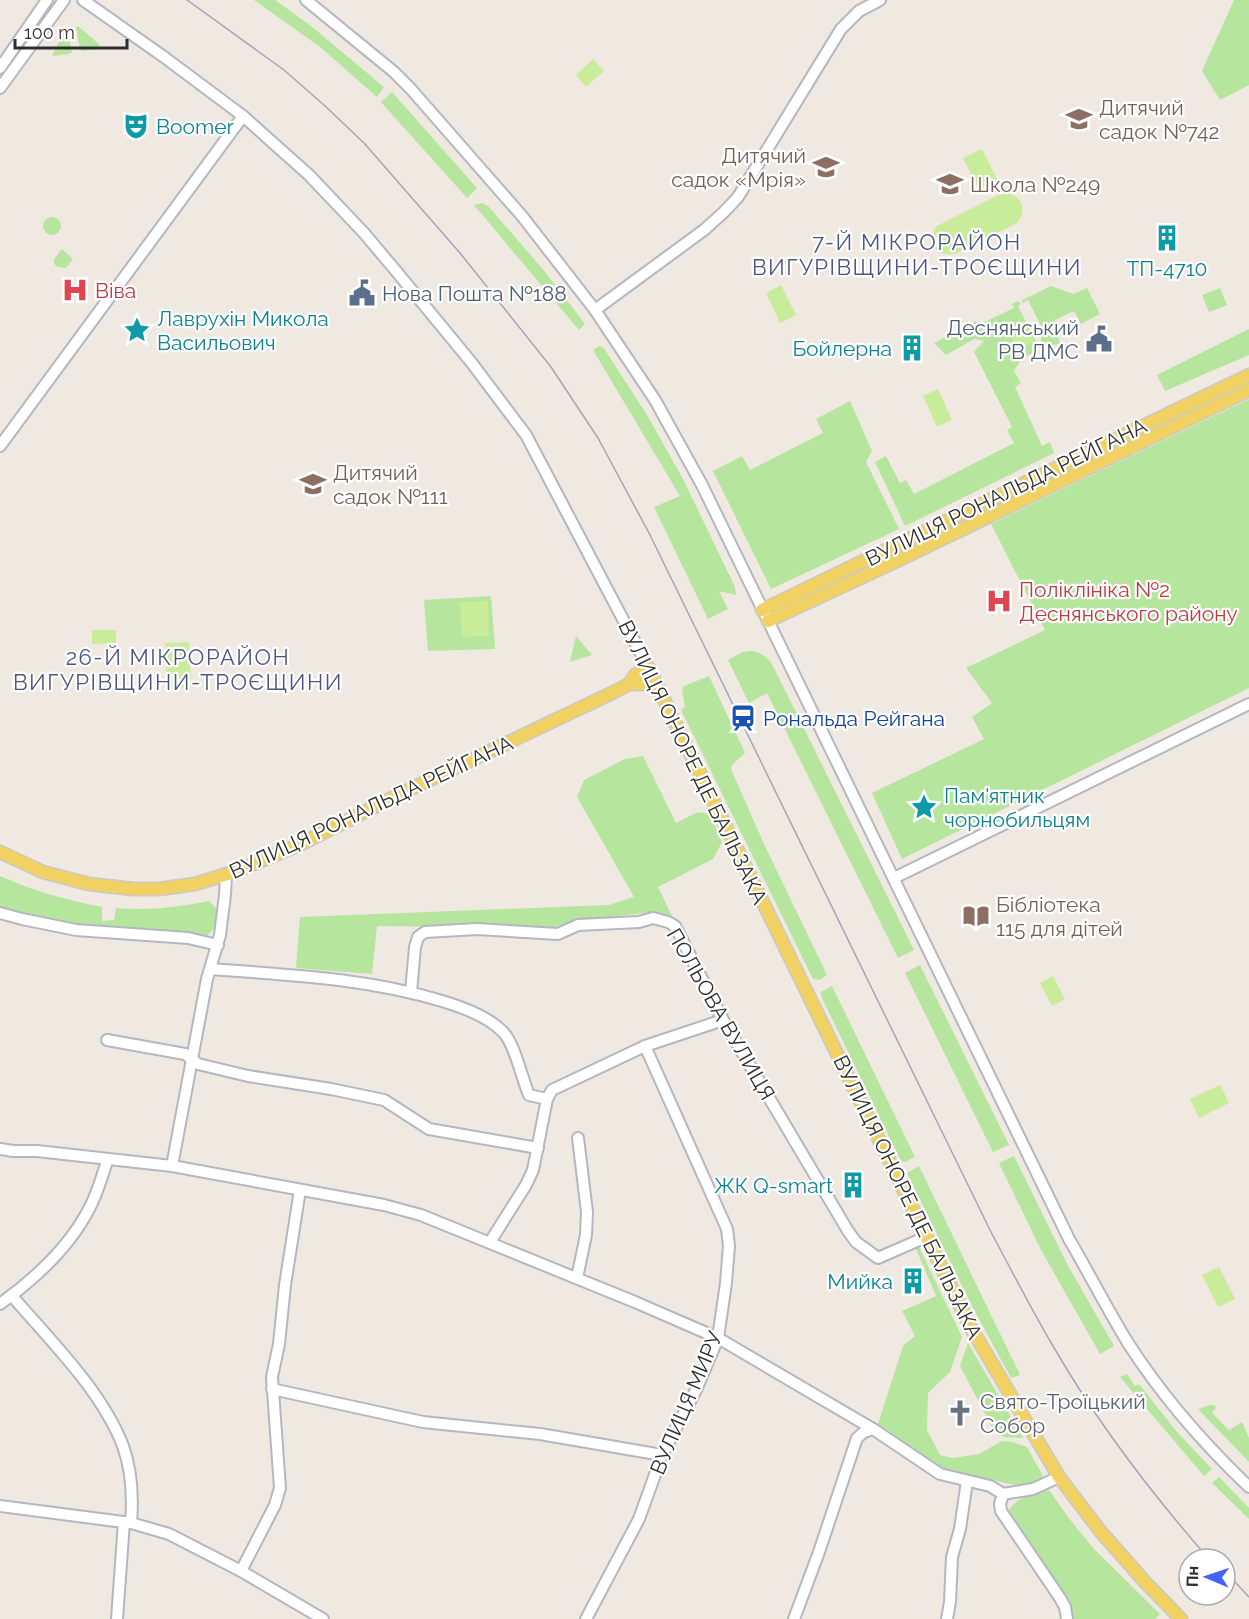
<svg xmlns="http://www.w3.org/2000/svg" width="1249" height="1619" font-family="Raleway,sans-serif">
	<rect width="100%" height="100%" fill="#efe9e1"/>
	<g fill="#b6e59e">
		<polygon points="254,0 275,0 311,26 384,87 377,97 320,47"/>
		<polygon points="1234,0 1249,0 1249,85 1220,100 1202,71"/>
		<polygon points="78,26 100,45 99,48 83,51 80,50 76,27"/>
		<polygon points="67,28 72,52 70,54 53,56 53,54 65,29"/>
		<polygon points="392,92 477,188 467,198 381,102"/>
		<polygon points="482,203 489,207 546,273 585,324 579,330 474,205"/>
		<circle cx="52" cy="226" r="9"/>
		<polygon points="62,249 73,259 66,268 58,267 54,264 54,259"/>
		<polygon points="1051,286 1073,294 1087,288 1100,314 1081,324 1074,311 1055,320 1059,330 1055,333 1061,343 1041,349 1041,337 1045,334 1028,300 1023,303 1022,300"/>
		<polygon points="1220,288 1227,305 1209,312 1202,295"/>
		<polygon points="1018,301 1021,304 1018,306 1036,342 1035,352 1022,358 1014,371 1021,383 1015,387 1042,446 1050,442 1054,453 905,526 875,462 886,456 900,483 906,480 914,494 1014,443 1007,430 1012,427 974,352 984,341 974,339 946,355 934,343 976,321 978,325 1014,308 1012,304"/>
		<polygon points="1249,329 1249,355 1165,391 1157,375"/>
		<polygon points="599,346 603,347 647,415 684,481 735,587 736,595 719,591 728,609 708,619 654,507 680,496 593,350"/>
		<polygon points="1249,399 1249,688 902,859 872,793 984,739 972,717 992,703 966,668 1045,630 991,524"/>
		<polygon points="850,401 872,451 866,462 899,529 771,589 713,471 742,456 750,470 823,433 816,419"/>
		<polygon points="491,596 495,649 428,651 424,600"/>
		<polygon points="576,636 592,655 570,662"/>
		<path d="M753,651C762,653 767,657 772,664L914,950L898,958L767,693L749,703L728,660L743,652Z"/>
		<polygon points="709,676 745,753 732,765 731,769 764,844 827,975 820,980 813,979 681,710 685,707 682,691 684,686"/>
		<polygon points="643,756 676,823 698,812 710,814 722,842 713,859 658,887 673,918 653,912 577,921 548,928 377,926 372,974 296,968 300,917 609,905 634,897 577,797 584,780 625,759"/>
		<path d="M0,876C33,891 66,900 102,907V921L114,920L116,908C148,911 178,907 209,901L219,912L218,924L206,937L76,929L0,911Z"/>
		<polygon points="920,965 1009,1145 993,1152 905,973"/>
		<polygon points="832,986 915,1157 905,1162 901,1161 821,996 821,992"/>
		<polygon points="1014,1156 1066,1262 1114,1346 1100,1354 1040,1248 999,1163"/>
		<polygon points="919,1166 1020,1375 1011,1378 973,1308 907,1173"/>
		<polygon points="919,1247 962,1337 950,1372 928,1393 927,1430 940,1455 953,1458 979,1454 1002,1441 1012,1442 1027,1447 1043,1476 1040,1480 1030,1484 1015,1485 942,1469 878,1424 903,1346 915,1336 902,1311 936,1296 916,1249"/>
		<polygon points="968,1343 1023,1438 1003,1437 992,1427 960,1366"/>
		<polygon points="1127,1374 1135,1386 1139,1384 1176,1431 1212,1469 1204,1476 1120,1377"/>
		<polygon points="1210,1405 1214,1405 1216,1408 1212,1413 1229,1430 1242,1422 1249,1438 1249,1462 1198,1409"/>
		<polygon points="1219,1477 1249,1508 1249,1519 1212,1483"/>
		<path d="M1049,1490L1068,1517L1094,1549L1160,1614L1155,1619H1073L1066,1595L1008,1513C1013,1497 1035,1494 1049,1490Z"/>
	</g>
	<g fill="#c9ec9a">
		<polygon points="593,59 604,71 586,87 576,75"/>
		<polygon points="982,149 998,181 979,190 963,158"/>
		<path d="M1002,193C1020,192 1029,209 1017,223L957,253C937,259 925,242 937,226Z"/>
		<polygon points="781,285 796,315 780,323 766,293"/>
		<polygon points="1024,321 1034,342 1018,349 1008,329"/>
		<polygon points="938,389 952,420 937,427 923,396"/>
		<polygon points="488,601 489,636 462,637 460,602"/>
		<polygon points="92,630 116,630 116,643 92,644"/>
		<polygon points="189,642 191,688 167,689 165,643"/>
		<polygon points="1053,976 1065,999 1052,1006 1040,983"/>
		<polygon points="1220,1085 1229,1103 1199,1118 1190,1099"/>
		<polygon points="1219,1267 1235,1299 1218,1307 1202,1275"/>
	</g>
	<g fill="none" stroke-linecap="round" stroke-linejoin="round">
		<g stroke="#b4b7c1" stroke-width="14">
			<g id="minor">
				<polyline points="83,0 164,57 243,116 309,175 364,233 396,271 471,362 526,435 648,667"/>
				<path d="M306,0L394,72L410,88L522,216L595,310L655,400L702,485L1069,1239C1089,1273 1107,1309 1128,1343C1162,1396 1203,1443 1249,1487"/>
				<polyline points="0,68 47,0"/>
				<polyline points="0,88 64,0"/>
				<polyline points="595,310 704,230 724,212 738,197 841,29 859,11 880,0"/>
				<polyline points="0,446 243,116"/>
				<polyline points="894,878 1249,704"/>
				<polyline points="0,913 22,919 76,930 188,938 218,945"/>
				<path d="M211,969C289,975 367,978 442,1001C462,1007 488,1016 503,1032C515,1044 522,1079 529,1095L547,1099"/>
				<polyline points="411,992 415,947 418,937 425,932 477,929 558,934 578,925 639,922 653,918 668,922 675,926 723,1020 848,1231 856,1242 878,1258 926,1237"/>
				<polyline points="107,1040 185,1054 198,1064 248,1076 331,1089 384,1100 429,1129 538,1148"/>
				<polyline points="0,1149 13,1151 37,1151 172,1166 384,1205 421,1215 635,1302 718,1338 873,1429 940,1474 990,1486 1003,1494 1033,1489 1059,1477"/>
				<polyline points="172,1166 207,979 220,935 225,895 226,875"/>
				<polyline points="490,1242 526,1185 533,1170 547,1099 552,1090 645,1046 723,1020"/>
				<polyline points="577,1278 586,1235 587,1212 578,1138"/>
				<path d="M12,1296C50,1340 102,1391 123,1446C132,1471 133,1498 131,1523"/>
				<path d="M0,1304C36,1278 70,1247 90,1207C98,1192 102,1175 108,1159"/>
				<polyline points="272,1389 423,1422 540,1434 662,1455"/>
				<polyline points="1003,1494 1000,1504 1001,1511 1060,1598 1065,1607 1067,1619"/>
				<polyline points="0,1506 131,1523 169,1534 241,1571 323,1619"/>
				<polyline points="241,1571 275,1505 280,1488 272,1377 279,1344 285,1285 300,1190"/>
				<polyline points="117,1619 124,1522"/>
				<polyline points="586,1619 639,1519 662,1455 696,1390 718,1338 726,1283 729,1246 727,1229 645,1046"/>
				<polyline points="794,1619 819,1552 857,1438 864,1432 873,1429"/>
				<polyline points="947,1619 950,1602 952,1557 960,1529 967,1481"/>
			</g>
		</g>
		<g stroke="#c9c9c9" stroke-width="15">
			<g id="major">
				<polyline points="762,610 1249,375"/>
				<polyline points="768,621 899,560 1249,390"/>
				<polyline points="629,684 642,684 654,679"/>
				<polyline points="0,852 43,872 89,884 133,889 159,889 195,884 237,871 303,843 398,795 614,692 629,684 635,675 648,667 971,1328 1059,1477 1101,1532 1145,1582 1181,1619"/>
			</g>
		</g>
		<use href="#minor" stroke="#fff" stroke-width="10"/>
		<use href="#major" stroke="#f2d163" stroke-width="12"/>
		<g stroke="#a3a6b8" stroke-width="1.5">
			<path d="M187,0L284,70L324,105L364,143L460,253L551,367L598,438L649,533L992,1234C1012,1271 1031,1309 1053,1346C1097,1422 1151,1493 1209,1559"/>
			<polyline points="1225,1571 1249,1597"/>
		</g>
	</g>
	<defs>
		<g id="school-bare" transform="scale(2.07)"><path d="M0-5L7-2L0 1L-7-2ZM-4 1L0 2.5L4 1V4Q0 6-4 4Z" fill="#8d6e63" stroke="#fff" stroke-width="2.5" paint-order="stroke"/></g>
		<g id="theatre-bare" transform="scale(2.07)"><path d="M-5-5.5Q0-4 5-5.5V0Q5 5 0 6Q-5 5-5 0ZM-3.3-2.5H-1v1.5H-3.3ZM1-2.5H3.3v1.5H1ZM-2.8 1Q0 5.5 2.8 1Z" fill="#0f9aa8" stroke="#fff" stroke-width="2.5" paint-order="stroke"/></g>
		<g id="building-bare" transform="scale(2.07)"><path d="M-4-6H4V6H1V3H-1V6H-4ZM-2.5-4.3h1.7v1.8h-1.7ZM.8-4.3h1.7v1.8H.8ZM-2.5-1h1.7V.8h-1.7ZM.8-1h1.7V.8H.8Z" fill="#0f9aa8" stroke="#fff" stroke-width="2.5" paint-order="stroke"/></g>
		<g id="hospital-bare" transform="scale(2.07)"><path d="M-5-5h3v3.5h4V-5h3V5h-3V1.5h-4V5h-3Z" fill="#e0444e" stroke="#fff" stroke-width="2.5" paint-order="stroke"/></g>
		<g id="civic-bare" transform="scale(2.07)"><path d="M-.6-6.5H3V-4.5H.6V-3L4-1V1h2V6H-6V1h2V-1L-.6-3ZM-1.2 2.5V6h2.4V2.5Z" fill="#5c6f8a" stroke="#fff" stroke-width="2.5" paint-order="stroke"/></g>
		<g id="sight-bare" transform="scale(2.07)"><path d="M0-6L1.8-2.2L6-1.7L2.9 1.2L3.7 5.4L0 3.3L-3.7 5.4L-2.9 1.2L-6-1.7L-1.8-2.2Z" fill="#0f9aa8" stroke="#fff" stroke-width="2.5" paint-order="stroke"/></g>
		<g id="station-bare" transform="scale(2.07)"><path d="M-3-6H3Q5-6 5-4V2Q5 4 3 4L4.5 6H3L1.5 4h-3L-3 6H-4.5L-3 4Q-5 4-5 2V-4Q-5-6-3-6ZM-3.5-4v3h7v-3ZM-3.5 1v1.5H-2V1ZM2 1v1.5H3.5V1Z" fill="#1a4fb4" stroke="#fff" stroke-width="2.5" paint-order="stroke"/></g>
		<g id="library-bare" transform="scale(2.07)"><path d="M-6-4Q-3-5.5-.7-3.5V5Q-3 3-6 4ZM6-4Q3-5.5 .7-3.5V5Q3 3 6 4Z" fill="#8d6e63" stroke="#fff" stroke-width="2.5" paint-order="stroke"/></g>
		<g id="church-bare" transform="scale(2.07)"><path d="M-1.2-6h2.4v3.5h3.3v2.4h-3.3V6h-2.4V-.1h-3.3v-2.4h3.3Z" fill="#6b7280" stroke="#fff" stroke-width="2.5" paint-order="stroke"/></g>
	</defs>
	<g fill-rule="evenodd">
		<use href="#school-bare" x="1079" y="119"/>
		<use href="#theatre-bare" x="136" y="126"/>
		<use href="#school-bare" x="826" y="167"/>
		<use href="#school-bare" x="950" y="184"/>
		<use href="#building-bare" x="1167" y="238"/>
		<use href="#hospital-bare" x="75" y="290"/>
		<use href="#civic-bare" x="362" y="293"/>
		<use href="#sight-bare" x="137" y="330"/>
		<use href="#civic-bare" x="1099" y="339"/>
		<use href="#building-bare" x="912" y="348"/>
		<use href="#school-bare" x="313" y="484"/>
		<use href="#hospital-bare" x="999" y="601"/>
		<use href="#station-bare" x="743" y="718"/>
		<use href="#sight-bare" x="924" y="807"/>
		<use href="#library-bare" x="976" y="916"/>
		<use href="#building-bare" x="853" y="1185"/>
		<use href="#building-bare" x="913" y="1281"/>
		<use href="#church-bare" x="960" y="1413"/>
	</g>
	<g text-anchor="middle" dominant-baseline="central" stroke-width="4.5" stroke-linejoin="round" paint-order="stroke">
		<g font-size="21" fill="#785e54" stroke="#fff" text-anchor="start">
			<text x="1099" y="107">Дитячий<tspan x="1099" dy="24">садок №742</tspan></text>
			<text x="806" y="155" text-anchor="end">Дитячий<tspan x="806" dy="24">садок «Мрія»</tspan></text>
			<text x="970" y="184">Школа №249</text>
			<text x="333" y="472">Дитячий<tspan x="333" dy="24">садок №111</tspan></text>
			<text x="996" y="904">Бібліотека<tspan x="996" dy="24">115 для дітей</tspan></text>
		</g>
		<g font-size="21" fill="#0d838f" stroke="#fff" text-anchor="start">
			<text x="156" y="126">Boomer</text>
			<text x="1167" y="268" text-anchor="middle">ТП-4710</text>
			<text x="157" y="318">Лаврухін Микола<tspan x="157" dy="24">Васильович</tspan></text>
			<text x="892" y="348" text-anchor="end">Бойлерна</text>
			<text x="944" y="795">Пам'ятник<tspan x="944" dy="24">чорнобильцям</tspan></text>
			<text x="833" y="1185" text-anchor="end">ЖК Q-smart</text>
			<text x="893" y="1281" text-anchor="end">Мийка</text>
		</g>
		<g font-size="21" fill="#be3a42" stroke="#fff" text-anchor="start">
			<text x="95" y="290">Віва</text>
			<text x="1019" y="589">Поліклініка №2<tspan x="1019" dy="24">Деснянського району</tspan></text>
		</g>
		<g font-size="21" fill="#4e5e75" stroke="#fff" text-anchor="start">
			<text x="382" y="293">Нова Пошта №188</text>
			<text x="1079" y="327" text-anchor="end">Деснянський<tspan x="1079" dy="24">РВ ДМС</tspan></text>
		</g>
		<g font-size="21" fill="#2e2e2e" stroke="#fff">
			<text transform="translate(1006 492) rotate(-26)">ВУЛИЦЯ РОНАЛЬДА РЕЙГАНА</text>
			<text transform="translate(693 762) rotate(64)">ВУЛИЦЯ ОНОРЕ ДЕ БАЛЬЗАКА</text>
			<text transform="translate(371 807) rotate(-25)">ВУЛИЦЯ РОНАЛЬДА РЕЙГАНА</text>
			<text transform="translate(721 1014) rotate(60)">ПОЛЬОВА ВУЛИЦЯ</text>
			<text transform="translate(908 1197) rotate(64)">ВУЛИЦЯ ОНОРЕ ДЕ БАЛЬЗАКА</text>
			<text transform="translate(686 1403) rotate(-67)">ВУЛИЦЯ МИРУ</text>
		</g>
		<g font-size="21" fill="#164399" stroke="#fff" text-anchor="start">
			<text x="763" y="718">Рональда Рейгана</text>
		</g>
		<g font-size="21" fill="#5b616d" stroke="#fff" text-anchor="start">
			<text x="980" y="1401">Свято-Троїцький<tspan x="980" dy="24">Собор</tspan></text>
		</g>
		<g font-size="22" letter-spacing="1.5" fill="#4d5680" stroke="#fff">
			<text x="917" y="242">7-Й МІКРОРАЙОН<tspan x="917" dy="25">ВИГУРІВЩИНИ-ТРОЄЩИНИ</tspan></text>
			<text x="178" y="657">26-Й МІКРОРАЙОН<tspan x="178" dy="25">ВИГУРІВЩИНИ-ТРОЄЩИНИ</tspan></text>
		</g>
	</g>
	<g transform="translate(1207 1577) rotate(272)"><circle r="28" fill="#ffffff" stroke="#ababab" stroke-width="1.5"/>
	<path d="M0-4.5L10 22L0 15L-10 22Z" fill="#4264fb"/>
	<text y="-9" font-size="16" font-weight="bold" text-anchor="middle" fill="#2e2e2e">Пн</text>
	</g>
	<path d="M15 39v9h112v-9" fill="none" stroke="#2e2e2e" stroke-width="3"/>
	<text x="24" y="39" font-size="18" fill="#2e2e2e" stroke="#ffffff" stroke-width="4.5" paint-order="stroke">100 m</text>
</svg>
